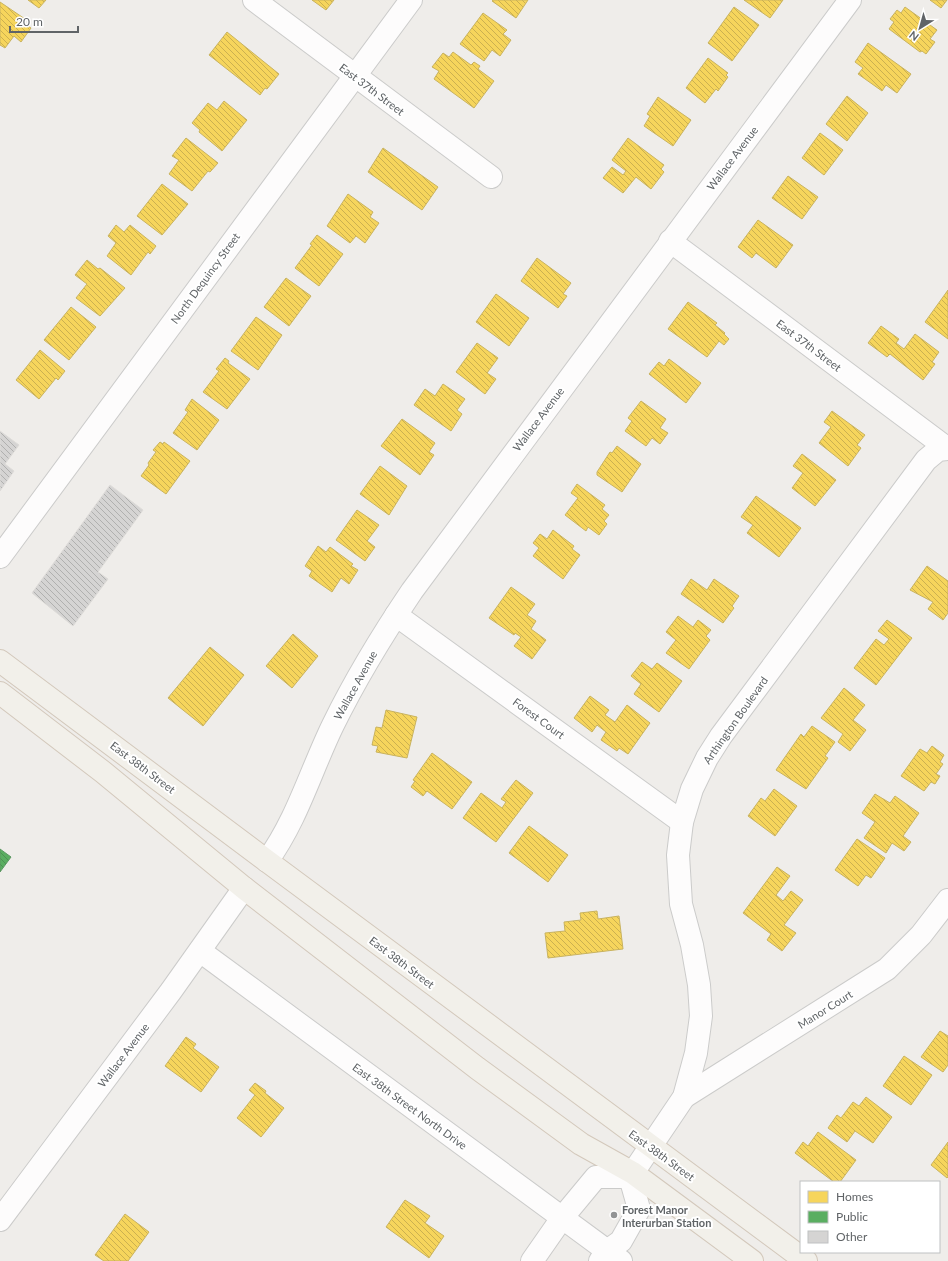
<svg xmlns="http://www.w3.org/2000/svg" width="948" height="1261" font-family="Lato,sans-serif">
	<defs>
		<pattern id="homes-back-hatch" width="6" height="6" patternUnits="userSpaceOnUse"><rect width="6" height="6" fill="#f6d55c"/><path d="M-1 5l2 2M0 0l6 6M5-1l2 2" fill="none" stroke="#cbb050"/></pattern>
		<pattern id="public-back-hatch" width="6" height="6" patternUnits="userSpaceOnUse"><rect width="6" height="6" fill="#5aae61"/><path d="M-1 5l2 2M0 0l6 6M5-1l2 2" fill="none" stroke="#4e9154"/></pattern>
		<pattern id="building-back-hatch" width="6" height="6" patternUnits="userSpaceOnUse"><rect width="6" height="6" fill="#d5d4d3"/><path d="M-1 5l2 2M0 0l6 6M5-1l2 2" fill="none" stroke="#b0b0af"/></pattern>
	</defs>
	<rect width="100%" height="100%" fill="#efedea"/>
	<g fill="url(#homes-back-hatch)" stroke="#c9b35f">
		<polygon points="28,0 46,0 39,8"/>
		<polygon points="312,0 334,0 326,10"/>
		<polygon points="493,0 528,0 516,18 492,1"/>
		<polygon points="744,0 783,0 770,18"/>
		<polygon points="930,0 947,0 941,8"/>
		<polygon points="0,2 25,19 23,22 31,28 21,42 14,36 5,48 0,45"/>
		<polygon points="734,7 759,25 732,61 708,43"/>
		<polygon points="905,7 937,30 930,39 935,42 926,54 922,51 920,52 889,29 894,22 890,19 897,10 901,13"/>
		<polygon points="483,13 507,30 503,34 511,40 500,56 492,50 484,61 460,44"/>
		<polygon points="227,32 279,74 267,89 265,88 260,95 209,55"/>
		<polygon points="868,43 911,74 897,93 886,85 882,91 858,74 863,68 855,62"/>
		<polygon points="453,52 471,65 474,62 480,66 478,69 494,81 474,108 434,79 439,71 432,67 443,53 449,57"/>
		<polygon points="708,58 728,73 726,75 728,77 718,91 716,89 705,103 686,88"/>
		<polygon points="847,96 868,113 847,141 826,124"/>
		<polygon points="658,97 691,120 673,146 644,126 650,116 647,114"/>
		<polygon points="224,101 247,120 222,151 199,132 200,130 192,123 208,103 217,110"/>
		<polygon points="820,133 843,150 824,175 802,158"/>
		<polygon points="186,138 218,163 210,172 208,171 192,191 169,174 179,160 172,156"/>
		<polygon points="628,138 664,165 661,169 664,172 651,189 636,177 623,193 603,178 612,167 623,175 626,171 612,160"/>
		<polygon points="383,148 438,187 422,210 368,172"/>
		<polygon points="788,176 818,197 802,219 772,198"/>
		<polygon points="162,184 188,204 162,235 137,216"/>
		<polygon points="348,194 373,212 370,217 379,223 365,243 356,236 350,243 327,226"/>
		<polygon points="758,220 793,245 776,268 756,253 752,258 738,247"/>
		<polygon points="116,225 124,232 130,225 156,246 150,254 148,252 131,275 107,256 116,243 108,236"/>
		<polygon points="317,235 343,254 319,286 295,268 312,245 310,244"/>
		<polygon points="537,258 571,283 563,294 567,296 558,308 521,281"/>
		<polygon points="87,260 98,269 100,268 125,288 100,316 76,298 87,284 75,275"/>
		<polygon points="286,278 311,296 289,326 264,307"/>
		<polygon points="948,290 948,339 925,322"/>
		<polygon points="496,294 529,318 509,346 476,322"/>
		<polygon points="688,302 717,323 715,325 725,333 724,334 729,339 724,345 719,341 707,357 668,329"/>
		<polygon points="71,307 96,327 69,360 44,340"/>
		<polygon points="256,317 282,335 258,370 231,351"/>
		<polygon points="881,326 899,339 896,343 904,349 915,334 939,352 932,362 935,364 923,380 890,354 887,357 868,343"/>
		<polygon points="477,343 498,358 487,373 496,379 485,394 456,372"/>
		<polygon points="40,350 65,371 58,380 56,378 39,399 16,380"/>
		<polygon points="225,358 229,361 228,363 250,379 227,409 203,392 219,371 216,369"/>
		<polygon points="669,359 701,383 686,403 649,374 659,362 664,366"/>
		<polygon points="443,384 465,399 457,410 462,414 451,431 414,405 425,389 435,396"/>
		<polygon points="192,399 219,420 197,450 173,433 188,412 185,410"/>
		<polygon points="641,401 666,419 660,428 668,433 660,444 652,438 646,446 625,431 632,421 628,418"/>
		<polygon points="832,411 865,435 857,445 861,448 848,466 819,443 831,427 824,422"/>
		<polygon points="402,419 435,443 429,452 434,455 420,475 381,446"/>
		<polygon points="160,442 163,444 164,442 190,461 166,494 141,476 149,465 148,463 156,452 153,450"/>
		<polygon points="617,446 641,464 622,492 597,475 597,472 610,452 612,453"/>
		<polygon points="802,454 836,480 815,506 792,488 803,473 793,466"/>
		<polygon points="380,466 407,486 389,515 360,494"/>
		<polygon points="577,484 605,505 602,509 609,515 604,521 607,524 599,535 588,527 586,531 565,515 578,498 571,493"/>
		<polygon points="756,496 801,528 779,557 747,533 753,525 741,517"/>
		<polygon points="357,510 379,525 367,541 375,547 365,561 336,540"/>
		<polygon points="553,530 574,546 572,549 580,555 563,579 533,556 539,548 533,543 540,534 547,539"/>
		<polygon points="318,546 326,552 330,547 353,564 351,566 358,570 349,584 341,578 332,592 309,576 312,571 305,566"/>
		<polygon points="927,566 948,581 948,613 943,620 928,609 933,602 910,590"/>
		<polygon points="691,579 707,590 714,579 739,596 732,606 734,608 723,623 681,594"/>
		<polygon points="511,587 535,604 527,615 536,621 531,629 546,640 532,659 514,646 521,637 515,633 514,635 489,618"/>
		<polygon points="678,616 693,627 698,620 711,630 706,636 710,640 689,669 666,653 676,640 666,632"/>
		<polygon points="887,620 912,638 876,685 854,668 876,639 884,645 889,639 878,631"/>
		<polygon points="293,634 318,656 292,688 266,666"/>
		<polygon points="210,647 244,675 203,726 168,698"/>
		<polygon points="642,662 652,669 657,663 682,681 659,712 634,694 641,684 631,676"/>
		<polygon points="844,688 865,705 853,720 866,730 850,751 838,742 843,734 821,718"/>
		<polygon points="590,696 609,710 605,715 615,722 627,705 650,723 628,754 619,748 617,751 601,740 606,732 597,725 592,732 574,718"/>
		<polygon points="386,710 417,717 407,758 376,752 378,746 372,745 376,727 382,728"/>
		<polygon points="812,726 835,742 825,756 828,758 806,789 776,770 801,734 804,737"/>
		<polygon points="932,746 944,755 940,762 943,764 936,774 940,776 935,784 931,782 924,791 901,776 920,749 927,753"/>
		<polygon points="432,753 472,782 452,809 427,791 423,796 411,787 415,781 413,780"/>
		<polygon points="516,780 533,793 496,842 463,818 481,793 502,808 506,802 501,799"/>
		<polygon points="774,789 797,806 775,836 748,816 761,798 765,801"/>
		<polygon points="875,794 890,803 895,796 919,813 903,836 911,842 904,851 892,843 886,853 864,838 875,822 862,813"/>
		<polygon points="529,826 568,855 548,882 509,853"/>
		<polygon points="857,839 885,858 871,878 866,875 858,886 835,870"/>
		<polygon points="777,867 790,876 776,895 783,901 791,891 803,900 784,925 796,933 782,951 767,940 771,934 743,913"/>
		<polygon points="597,911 598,919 619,916 623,949 548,958 545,933 565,931 564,922 581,920 580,913"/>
		<polygon points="940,1031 948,1036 948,1065 943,1072 921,1057"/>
		<polygon points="186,1037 196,1044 193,1048 219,1067 201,1092 165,1066"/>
		<polygon points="904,1056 932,1075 911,1105 883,1086"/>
		<polygon points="255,1083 266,1091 265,1093 284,1108 261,1137 237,1118 255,1095 249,1090"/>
		<polygon points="866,1097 892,1117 873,1143 855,1131 847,1142 828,1128 837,1115 841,1118 853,1102 859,1106"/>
		<polygon points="818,1132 856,1160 840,1182 834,1182 795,1153 803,1142 808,1146"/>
		<polygon points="948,1142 948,1177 947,1178 931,1165"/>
		<polygon points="405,1200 430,1216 425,1223 444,1236 429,1258 386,1227"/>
		<polygon points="125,1214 149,1232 128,1261 104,1261 95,1255"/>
	</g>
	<polygon fill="url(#public-back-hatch)" stroke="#5c9863" points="0,849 11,857 0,872"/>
	<g fill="url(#building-back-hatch)" stroke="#dedcd9">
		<polygon points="0,431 19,445 5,464 14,471 0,491"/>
		<polygon points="110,485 143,510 98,572 108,579 73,626 32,593"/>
	</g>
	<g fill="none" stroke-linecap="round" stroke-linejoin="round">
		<g stroke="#cbcbca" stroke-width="24">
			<g id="minor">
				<polyline points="254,0 491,177"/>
				<polyline points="670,241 948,449"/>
				<polyline points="0,557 411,0"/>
				<polyline points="396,615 682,822"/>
				<path d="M267,861C297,820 311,770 333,725C356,678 383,634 412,591L850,0"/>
				<polyline points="200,951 621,1261"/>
				<polyline points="684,1097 887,969 921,935 948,900"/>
				<polyline points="0,1220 171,991 244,888"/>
				<polyline points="532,1261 562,1218 596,1177 630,1177"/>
				<polyline points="600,1261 607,1251 621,1241 639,1209 630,1177 684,1097 696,1053 701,1016 699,985 692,945 681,904 678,855 682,822 692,789 707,758 721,736 926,460 938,450 948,449"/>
			</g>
		</g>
		<g stroke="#d3c8bb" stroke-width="24">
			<g id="primary">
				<polyline points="0,661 267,861 806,1261"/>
				<polyline points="0,693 103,772 244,888 477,1068 581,1144 633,1173 752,1261"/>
			</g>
		</g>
		<use href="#minor" stroke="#fdfcfc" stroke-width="22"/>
		<use href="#primary" stroke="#f2f0ea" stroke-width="22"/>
	</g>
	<circle fill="#929495" stroke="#fff" stroke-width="1.5" cx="614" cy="1215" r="4"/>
	<g text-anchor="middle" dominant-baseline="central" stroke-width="4" stroke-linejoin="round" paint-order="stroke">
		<g font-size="11" fill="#606467" stroke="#fff">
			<text transform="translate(372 89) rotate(37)">East 37th Street</text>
			<text transform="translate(732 158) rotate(-53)">Wallace Avenue</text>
			<text transform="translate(205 278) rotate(-54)">North Dequincy Street</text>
			<text transform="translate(809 345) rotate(37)">East 37th Street</text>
			<text transform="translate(538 419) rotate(-53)">Wallace Avenue</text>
			<text transform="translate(355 685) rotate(-61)">Wallace Avenue</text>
			<text transform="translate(539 718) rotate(36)">Forest Court</text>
			<text transform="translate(735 720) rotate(-55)">Arthington Boulevard</text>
			<text transform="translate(143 767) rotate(37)">East 38th Street</text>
			<text transform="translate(402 962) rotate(37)">East 38th Street</text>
			<text transform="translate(825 1009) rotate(-32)">Manor Court</text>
			<text transform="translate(123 1055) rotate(-53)">Wallace Avenue</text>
			<text transform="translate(410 1106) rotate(36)">East 38th Street North Drive</text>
			<text transform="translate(662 1155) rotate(36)">East 38th Street</text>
		</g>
		<g font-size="11" font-weight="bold" fill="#606467" stroke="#fff" text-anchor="start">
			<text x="622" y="1209">Forest Manor<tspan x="622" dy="13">Interurban Station</tspan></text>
		</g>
	</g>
	<rect x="800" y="1181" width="140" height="72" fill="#ffffff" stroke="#bfc1c2"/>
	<rect x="808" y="1191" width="20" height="12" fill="#f6d55c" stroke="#bfc1c2"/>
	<text x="836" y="1201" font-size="12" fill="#606467">Homes</text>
	<rect x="808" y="1211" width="20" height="12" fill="#5aae61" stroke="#bfc1c2"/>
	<text x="836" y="1221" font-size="12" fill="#606467">Public</text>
	<rect x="808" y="1231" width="20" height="12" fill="#d5d4d3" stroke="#bfc1c2"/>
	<text x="836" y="1241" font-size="12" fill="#606467">Other</text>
	<g transform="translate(920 28) rotate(217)" stroke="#ffffff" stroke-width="3" paint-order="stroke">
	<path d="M0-3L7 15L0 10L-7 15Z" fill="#606467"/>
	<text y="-6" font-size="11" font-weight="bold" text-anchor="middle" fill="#606467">N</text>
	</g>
	<path d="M10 26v6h68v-6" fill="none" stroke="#606467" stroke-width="2"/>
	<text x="16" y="26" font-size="12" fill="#606467" stroke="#ffffff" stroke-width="3" paint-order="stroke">20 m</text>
</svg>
